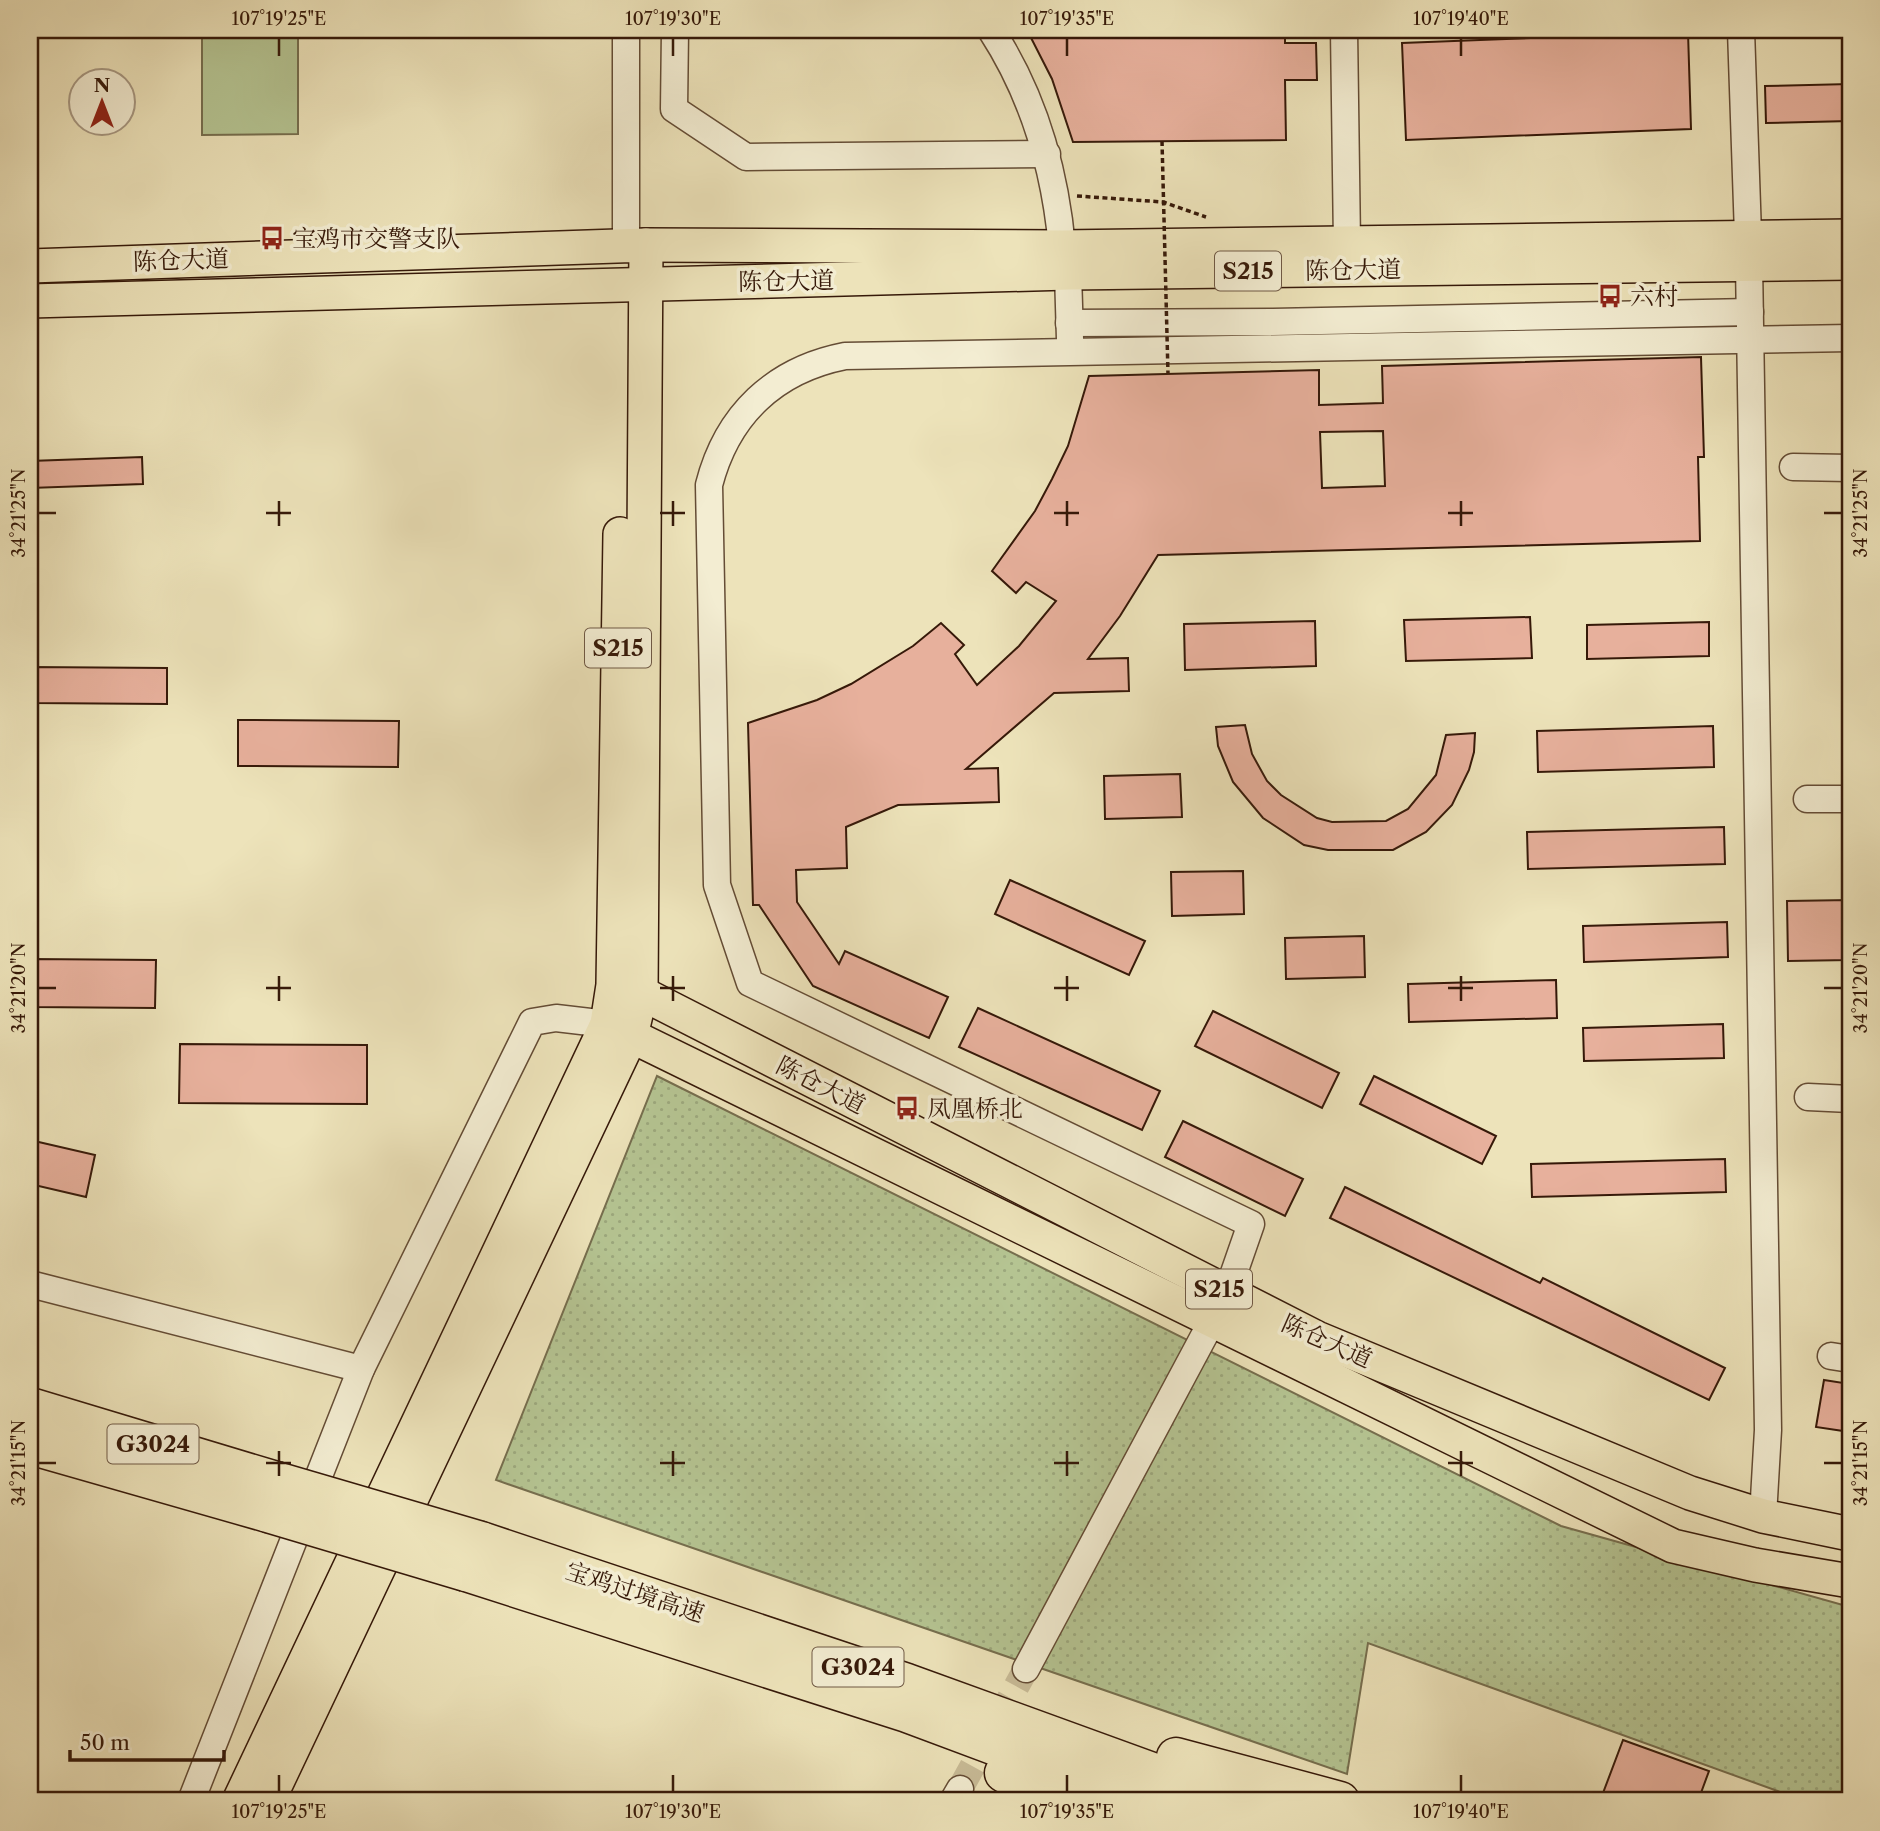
<svg xmlns="http://www.w3.org/2000/svg" width="1880" height="1831" font-family="'Libre Caslon Text','Noto Serif SC',serif">
	<defs>
		<pattern id="park-dots" width="8" height="8" patternUnits="userSpaceOnUse" patternTransform="scale(1.75)"><rect width="8" height="8" fill="#b5c492"/><path d="M2 2h.1M6 6h.1" fill="none" stroke="#9ca87d" stroke-width="1.8" stroke-linecap="round"/></pattern>
	</defs>
	<rect width="100%" height="100%" fill="#ede3ba"/>
	<filter id="stains"><feTurbulence type="fractalNoise" baseFrequency=".00286" numOctaves="4"/><feColorMatrix values="0 0 0 0 .2 0 0 0 0 .09 0 0 0 0 .02 0 0 0 .5 -.17"/></filter>
	<radialGradient id="worn" r=".72"><stop offset=".6" stop-color="#630" stop-opacity="0"/><stop offset="1" stop-color="#630" stop-opacity=".3"/></radialGradient>
	<polygon fill="url(#park-dots)" stroke="#766e4e" stroke-width="2" points="657,1076 1561,1526 1850,1607 1850,1801 1781,1801 1783,1793 1368,1643 1347,1774 496,1480"/>
	<polygon fill="#b5c492" stroke="#766e4e" stroke-width="2" points="202,30 298,30 298,134 202,135"/>
	<g fill="#e7b09c" stroke="#361909" stroke-width="2" fill-rule="evenodd">
		<polygon points="1027,30 1285,30 1285,43 1316,43 1317,80 1285,80 1286,140 1073,142 1052,79"/>
		<polygon points="1688,32 1691,129 1406,140 1402,43"/>
		<polygon points="1850,84 1850,121 1766,123 1765,86"/>
		<path d="M1701,357L1704,457H1698L1700,541L1158,555L1120,616L1088,659L1128,658L1129,691L1054,693L966,769L998,768L999,802L898,805L846,827L847,868L796,870L797,902L839,964L845,951L948,997L929,1038L813,986L759,905H753L748,723L817,700L851,684L913,646L941,623L964,645L955,654L977,685L1019,646L1056,601L1026,582L1016,593L992,571L1035,511L1052,479L1068,446L1089,376L1319,370V405L1383,403L1382,366ZM1383,431L1385,486L1322,488L1320,432Z"/>
		<polygon points="142,457 143,484 30,488 30,461"/>
		<polygon points="1530,617 1532,658 1406,661 1404,620"/>
		<polygon points="1315,621 1316,666 1185,670 1184,624"/>
		<polygon points="1709,622 1709,656 1587,659 1587,625"/>
		<polygon points="30,667 167,668 167,704 30,703"/>
		<polygon points="238,720 399,721 398,767 238,766"/>
		<polygon points="1245,725 1252,754 1267,781 1281,795 1317,818 1332,822 1386,821 1408,809 1436,775 1446,735 1475,733 1474,752 1469,770 1452,805 1426,832 1393,850 1328,850 1304,845 1263,818 1233,782 1218,746 1216,727"/>
		<polygon points="1713,726 1714,767 1538,772 1537,731"/>
		<polygon points="1180,774 1182,817 1105,819 1104,776"/>
		<polygon points="1724,827 1725,864 1528,869 1527,832"/>
		<polygon points="1243,871 1244,914 1172,916 1171,872"/>
		<polygon points="1010,880 1145,941 1129,975 995,914"/>
		<polygon points="1850,900 1850,960 1788,961 1787,901"/>
		<polygon points="1727,922 1728,957 1584,962 1583,926"/>
		<polygon points="1364,936 1365,977 1286,979 1285,938"/>
		<polygon points="30,959 156,960 155,1008 30,1007"/>
		<polygon points="1556,980 1557,1018 1409,1022 1408,984"/>
		<polygon points="978,1008 1160,1091 1142,1130 959,1047"/>
		<polygon points="1213,1011 1339,1073 1322,1108 1195,1046"/>
		<polygon points="1723,1024 1724,1058 1584,1061 1583,1028"/>
		<polygon points="180,1044 367,1045 367,1104 179,1103"/>
		<polygon points="1374,1076 1496,1136 1482,1164 1360,1104"/>
		<polygon points="1183,1121 1303,1179 1285,1216 1165,1157"/>
		<polygon points="30,1140 95,1155 86,1197 30,1184"/>
		<polygon points="1725,1159 1726,1192 1532,1197 1531,1164"/>
		<polygon points="1345,1187 1540,1283 1543,1278 1725,1368 1709,1400 1330,1218"/>
		<polygon points="1824,1380 1850,1384 1850,1432 1816,1427"/>
		<polygon points="1623,1740 1709,1771 1698,1801 1600,1801"/>
	</g>
	<g fill="none" stroke-linecap="round" stroke-linejoin="round">
		<polyline stroke="#c8bb97" stroke-width="26" stroke-dasharray="26 13" stroke-linecap="butt" points="960,1789 1026,1669"/>
		<g stroke="#644c35" stroke-width="29">
			<g id="minor">
				<polyline points="675,30 674,109 746,157 1047,154"/>
				<path d="M991,30C1034,96 1055,169 1062,247"/>
				<polyline points="1344,30 1347,244"/>
				<polyline points="1741,30 1749,264 1768,1430 1763,1516"/>
				<polyline points="626,244 626,30"/>
				<polyline points="1068,273 1070,339"/>
				<polyline points="1069,323 1273,322 1750,312"/>
				<polyline points="1793,467 1850,468"/>
				<polyline points="1807,799 1850,799"/>
				<polyline points="1808,1097 1850,1099"/>
				<polyline points="30,1284 361,1369"/>
				<polyline points="1831,1356 1850,1359"/>
				<path d="M1026,1669L1227,1293L1251,1224L750,983L717,885L709,485C727,415 774,370 845,356L1850,338"/>
				<polyline points="191,1801 361,1369 532,1022 556,1018 607,1024"/>
				<polyline points="953,1801 960,1789"/>
			</g>
		</g>
		<g stroke="#361909" stroke-width="36">
			<g id="major">
				<polyline points="646,245 1062,247 1850,236"/>
				<polyline points="30,266 646,245 641,993 631,1036 268,1801"/>
				<polyline points="30,301 1068,273 1850,263"/>
				<polyline points="620,534 613,985 607,1024 1673,1546 1755,1565 1850,1581"/>
				<polyline points="622,987 641,993 1317,1338 1690,1493 1763,1516 1850,1534"/>
				<polyline points="239,1801 607,1024"/>
			</g>
		</g>
		<g stroke="#361909" stroke-width="41">
			<g id="highway">
				<polyline points="30,1407 276,1481"/>
				<polyline points="30,1445 268,1513"/>
				<polyline points="481,1541 907,1683 1232,1801"/>
				<polyline points="466,1572 907,1713 1143,1801"/>
				<polyline points="1176,1757 1340,1801"/>
				<polyline points="1004,1773 1064,1801"/>
			</g>
		</g>
		<polyline stroke="#361909" stroke-width="3.5" stroke-dasharray="5 3.5" stroke-linecap="butt" points="1077,196 1163,202 1206,217"/>
		<use href="#minor" stroke="#f3edd2" stroke-width="26"/>
		<use href="#major" stroke="#ede3ba" stroke-width="33"/>
		<use href="#highway" stroke="#ede3ba" stroke-width="38"/>
		<g stroke="#361909" stroke-width="41" stroke-linecap="butt">
			<g id="highway-bridge">
				<polyline points="276,1481 481,1541"/>
				<polyline points="268,1513 466,1572"/>
			</g>
		</g>
		<polyline stroke="#361909" stroke-width="3.5" stroke-dasharray="5 3.5" stroke-linecap="butt" points="1162,141 1168,374"/>
		<use href="#highway-bridge" stroke="#ede3ba" stroke-width="38"/>
	</g>
	<path fill="none" stroke="#361909" stroke-width="2.5" d="M279,38V56M673,38V56M1067,38V56M1461,38V56M279,501V526M673,501V526M1067,501V526M1461,501V526M38,513H56M266,513H291M660,513H685M1054,513H1079M1448,513H1473M1824,513H1842M279,976V1001M673,976V1001M1067,976V1001M1461,976V1001M38,988H56M266,988H291M660,988H685M1054,988H1079M1448,988H1473M1824,988H1842M279,1451V1476M673,1451V1476M1067,1451V1476M1461,1451V1476M38,1463H56M266,1463H291M660,1463H685M1054,1463H1079M1448,1463H1473M1824,1463H1842M279,1775V1792M673,1775V1792M1067,1775V1792M1461,1775V1792"/>
	<defs>
		<g id="bus-bare" transform="scale(1.89)"><path d="M-5-6H5V4H4V6H2V4H-2V6H-4V4H-5ZM-3.5-4V0h7V-4ZM-3.5 1.2v1.5H-2V1.2ZM2 1.2v1.5H3.5V1.2Z" fill="#8f2418" stroke="#f3edd2" stroke-width="2.5" paint-order="stroke"/></g>
	</defs>
	<g fill-rule="evenodd">
		<use href="#bus-bare" x="272" y="238"/>
		<use href="#bus-bare" x="1610" y="296"/>
		<use href="#bus-bare" x="907" y="1108"/>
	</g>
	<g text-anchor="middle" dominant-baseline="central" stroke-width="7" stroke-linejoin="round" paint-order="stroke">
		<g fill="#f3edd2" stroke="#6f5945" stroke-width="2">
			<rect x="1215" y="251.5" width="66" height="39" rx="5"/>
			<rect x="585" y="628.5" width="66" height="39" rx="5"/>
			<rect x="1186" y="1269.5" width="66" height="39" rx="5"/>
			<rect x="107.5" y="1424.5" width="91" height="39" rx="5"/>
			<rect x="812.5" y="1647.5" width="91" height="39" rx="5"/>
		</g>
		<g font-size="23" font-weight="bold" fill="#361909">
			<text x="1248" y="271">S215</text>
			<text x="618" y="648">S215</text>
			<text x="1219" y="1289">S215</text>
			<text x="153" y="1444">G3024</text>
			<text x="858" y="1667">G3024</text>
		</g>
		<g font-size="24" fill="#361909" stroke="#f3edd2" text-anchor="start">
			<text x="292" y="238">宝鸡市交警支队</text>
			<text x="1630" y="296">六村</text>
			<text x="927" y="1108">凤凰桥北</text>
		</g>
		<g font-size="24" fill="#361909" stroke="#f3edd2">
			<text transform="translate(181 260) rotate(-2)">陈仓大道</text>
			<text transform="translate(1353 270) rotate(-1)">陈仓大道</text>
			<text transform="translate(786 281) rotate(-1)">陈仓大道</text>
			<text transform="translate(821 1085) rotate(27)">陈仓大道</text>
			<text transform="translate(1327 1341) rotate(24)">陈仓大道</text>
			<text transform="translate(635 1592) rotate(18)">宝鸡过境高速</text>
		</g>
	</g>
	<rect width="1880" height="1831" fill="none" stroke="#ede3ba" stroke-width="77"/>
	<g transform="translate(102 102)"><circle r="33" fill="#f3edd2" stroke="#a79882" stroke-width="2"/>
	<path d="M0-5L12 26L0 18L-12 26Z" fill="#8f2418"/>
	<text y="-10" font-size="19" font-weight="bold" text-anchor="middle" fill="#361909">N</text>
	</g>
	<path d="M70 1750v10h154v-10" fill="none" stroke="#361909" stroke-width="3.5"/>
	<text x="80" y="1750" font-size="21" fill="#361909" stroke="#f3edd2" stroke-width="5" paint-order="stroke">50 m</text>
	<rect x="38" y="38" width="1804" height="1754" fill="none" stroke="#361909" stroke-width="2.5"/>
	<g font-size="18" text-anchor="middle" fill="#361909">
		<text x="279" y="25">107°19'25"E</text>
		<text x="673" y="25">107°19'30"E</text>
		<text x="1067" y="25">107°19'35"E</text>
		<text x="1461" y="25">107°19'40"E</text>
		<text transform="translate(19 513) rotate(-90)" y="6">34°21'25"N</text>
		<text transform="translate(1861 513) rotate(-90)" y="6">34°21'25"N</text>
		<text transform="translate(19 988) rotate(-90)" y="6">34°21'20"N</text>
		<text transform="translate(1861 988) rotate(-90)" y="6">34°21'20"N</text>
		<text transform="translate(19 1463) rotate(-90)" y="6">34°21'15"N</text>
		<text transform="translate(1861 1463) rotate(-90)" y="6">34°21'15"N</text>
		<text x="279" y="1818">107°19'25"E</text>
		<text x="673" y="1818">107°19'30"E</text>
		<text x="1067" y="1818">107°19'35"E</text>
		<text x="1461" y="1818">107°19'40"E</text>
	</g>
	<rect width="100%" height="100%" filter="url(#stains)"/>
	<rect width="100%" height="100%" fill="url(#worn)"/>
</svg>
